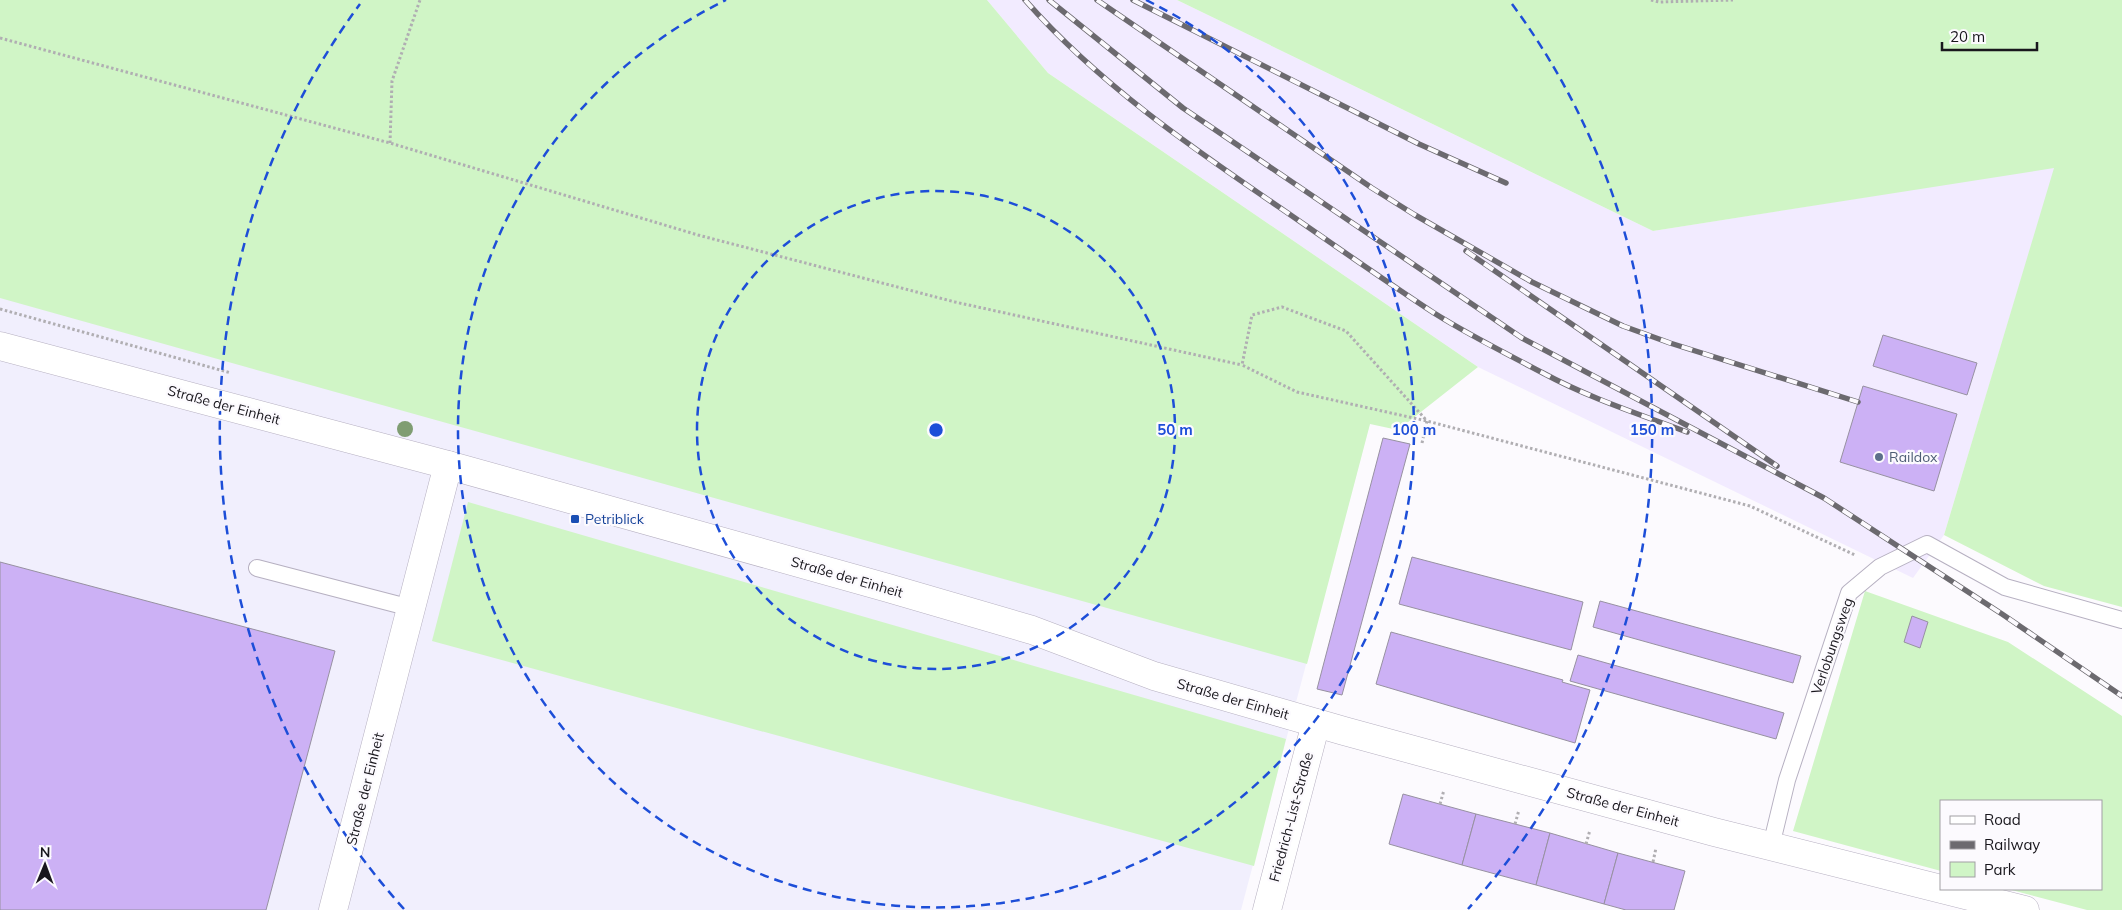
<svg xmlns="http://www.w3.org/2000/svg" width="2122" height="910" font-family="Mulish,sans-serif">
	<rect width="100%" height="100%" fill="#fcfafe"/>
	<polygon fill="#f2ebff" points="987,0 1177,0 1653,231 2055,167 1944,535 1913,578 1478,367 1048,73"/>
	<polygon fill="#f1effd" points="0,76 1370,423 1241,910 0,910"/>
	<g fill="#d0f5c6">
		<polygon points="0,0 987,0 1048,73 1478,367 1398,430 1370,424 1307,664 0,298"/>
		<polygon points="1177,0 2122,0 2122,607 2044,586 1944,535 2054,168 1653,231"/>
		<polygon points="468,502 1286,739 1254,866 432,641"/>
		<polygon points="1865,591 2008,642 2122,716 2122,910 2087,910 2008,889 2101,889 2101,801 1941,801 1941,871 1793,831"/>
	</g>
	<g fill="#ccb1f5" stroke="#9791a1">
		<polygon points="1883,335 1977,363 1967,395 1873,366"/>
		<polygon points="1863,386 1957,414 1934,491 1840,462"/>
		<polygon points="1383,438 1410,444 1342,695 1317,689"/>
		<polygon points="1412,557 1583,602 1571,650 1399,604"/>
		<polygon points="0,562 335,651 266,910 0,910"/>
		<polygon points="1600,601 1801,656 1793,683 1593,627"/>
		<polygon points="1912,616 1928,622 1920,648 1904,642"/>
		<polygon points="1391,632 1563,680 1562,682 1590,690 1575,743 1376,684"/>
		<polygon points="1578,655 1784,713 1776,739 1570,681"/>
		<polygon points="1403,794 1476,814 1462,865 1389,844"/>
		<polygon points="1476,814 1550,833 1536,885 1462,865"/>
		<polygon points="1550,833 1618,853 1604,904 1536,885"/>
		<polygon points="1618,853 1685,871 1674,910 1626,910 1604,904"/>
	</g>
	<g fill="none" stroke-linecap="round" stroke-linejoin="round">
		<g stroke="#b6b0c1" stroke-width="18">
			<g id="lane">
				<polyline points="257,568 411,608"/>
				<polyline points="1771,846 1787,780 1849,593 1880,567 1927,544 2005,587 2122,620"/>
			</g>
		</g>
		<g stroke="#b6b0c1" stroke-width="29">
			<g id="street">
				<polyline points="0,346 448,465 888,588 1032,630 1154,676 1344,731 1714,832 2025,910"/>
				<polyline points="333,910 448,465"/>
				<polyline points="1267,910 1316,723"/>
			</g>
		</g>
		<g stroke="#b0aeb2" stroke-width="3" stroke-dasharray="2.5 2.5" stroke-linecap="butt">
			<polyline points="1651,0 1659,2 1733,0"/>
			<polyline points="0,38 390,143 698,235 955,302 1242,365"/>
			<polyline points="390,143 392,81 420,0"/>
			<polyline points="0,309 231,373"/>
			<polyline points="1422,443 1427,421 1346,331 1282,307 1252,315 1242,365 1297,392 1427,421 1750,506 1855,555"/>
			<polyline points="1440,804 1444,790"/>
			<polyline points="1515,824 1519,810"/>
			<polyline points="1586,844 1590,830"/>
			<polyline points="1653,862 1656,848"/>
		</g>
		<use href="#lane" stroke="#fff" stroke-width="16"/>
		<use href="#street" stroke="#fff" stroke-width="28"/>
		<g stroke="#6c6a6f" stroke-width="5.5">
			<g id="rail">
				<path d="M1025,0C1098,83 1188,145 1279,207C1330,242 1382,279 1434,313C1469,335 1507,354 1543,373C1589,398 1639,414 1687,432"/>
				<polyline points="1049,0 1183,108 1522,338 1824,498 2002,614 2122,696"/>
				<polyline points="1097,0 1372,188 1415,215 1532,282 1623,326 1670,343 1858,402"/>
				<polyline points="1133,0 1419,144 1506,183"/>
				<polyline points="1466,251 1777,466"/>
			</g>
		</g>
		<use href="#rail" stroke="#fcfafe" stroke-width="4" stroke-dasharray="11" stroke-linecap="butt"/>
	</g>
	<circle fill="#7f9d72" cx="405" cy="429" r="8"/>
	<g fill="none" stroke="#1d4ed8" stroke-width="2.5" stroke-dasharray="9 6">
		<circle cx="936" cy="430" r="239"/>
		<path d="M1146 0A478 478 0 1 1 726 0"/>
		<path d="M404 909A716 716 0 0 1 360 4M1512 4A716 716 0 0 1 1468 909"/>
	</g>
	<circle fill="#5c6f8a" stroke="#fcfafe" stroke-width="2" cx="1879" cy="457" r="5"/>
	<rect fill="#1a4fb4" stroke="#fcfafe" stroke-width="2" x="570" y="514" width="10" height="10" rx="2.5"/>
	<g text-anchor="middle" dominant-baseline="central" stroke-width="4.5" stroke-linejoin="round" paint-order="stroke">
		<g font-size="14" fill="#19171d" stroke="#fcfafe">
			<text transform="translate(224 405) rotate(15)">Straße der Einheit</text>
			<text transform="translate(847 577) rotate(16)">Straße der Einheit</text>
			<text transform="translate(1832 646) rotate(-71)">Verlobungsweg</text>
			<text transform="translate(1233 699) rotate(16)">Straße der Einheit</text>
			<text transform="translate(365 789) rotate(-76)">Straße der Einheit</text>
			<text transform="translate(1623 807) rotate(15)">Straße der Einheit</text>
			<text transform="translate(1291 817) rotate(-75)">Friedrich-List-Straße</text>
		</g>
		<g font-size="14" fill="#4e5e75" stroke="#fcfafe" text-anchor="start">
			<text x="1889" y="457">Raildox</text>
		</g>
		<g font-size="14" fill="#164399" stroke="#fcfafe" text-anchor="start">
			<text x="585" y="519">Petriblick</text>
		</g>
	</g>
	<circle cx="936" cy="430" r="8" fill="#1d4ed8" stroke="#fcfafe" stroke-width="2.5"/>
	<g font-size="15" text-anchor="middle" font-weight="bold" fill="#1d4ed8" stroke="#fcfafe" stroke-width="4.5" stroke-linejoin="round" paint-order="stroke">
		<text x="1175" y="435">50 m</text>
		<text x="1414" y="435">100 m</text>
		<text x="1652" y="435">150 m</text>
	</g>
	<rect x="1940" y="800" width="162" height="90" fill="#fcfafe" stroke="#a19fa4"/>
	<rect x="1950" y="816" width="25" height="8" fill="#ffffff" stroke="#a19fa4"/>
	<text x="1984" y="825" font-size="15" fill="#19171d">Road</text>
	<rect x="1950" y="841" width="25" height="8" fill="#6c6a6f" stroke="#a19fa4"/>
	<text x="1984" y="850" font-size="15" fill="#19171d">Railway</text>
	<rect x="1950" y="862" width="25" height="15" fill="#d0f5c6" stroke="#a19fa4"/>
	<text x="1984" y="875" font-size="15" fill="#19171d">Park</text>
	<g transform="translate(45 865) rotate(1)" stroke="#fcfafe" stroke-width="4" paint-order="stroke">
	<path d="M0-4L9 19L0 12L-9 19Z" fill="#19171d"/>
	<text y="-8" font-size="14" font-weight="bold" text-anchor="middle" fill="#19171d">N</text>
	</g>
	<path d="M1942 42v8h95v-8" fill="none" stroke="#19171d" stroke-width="2.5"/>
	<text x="1950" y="42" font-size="15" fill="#19171d" stroke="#fcfafe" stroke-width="4" paint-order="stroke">20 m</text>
</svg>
